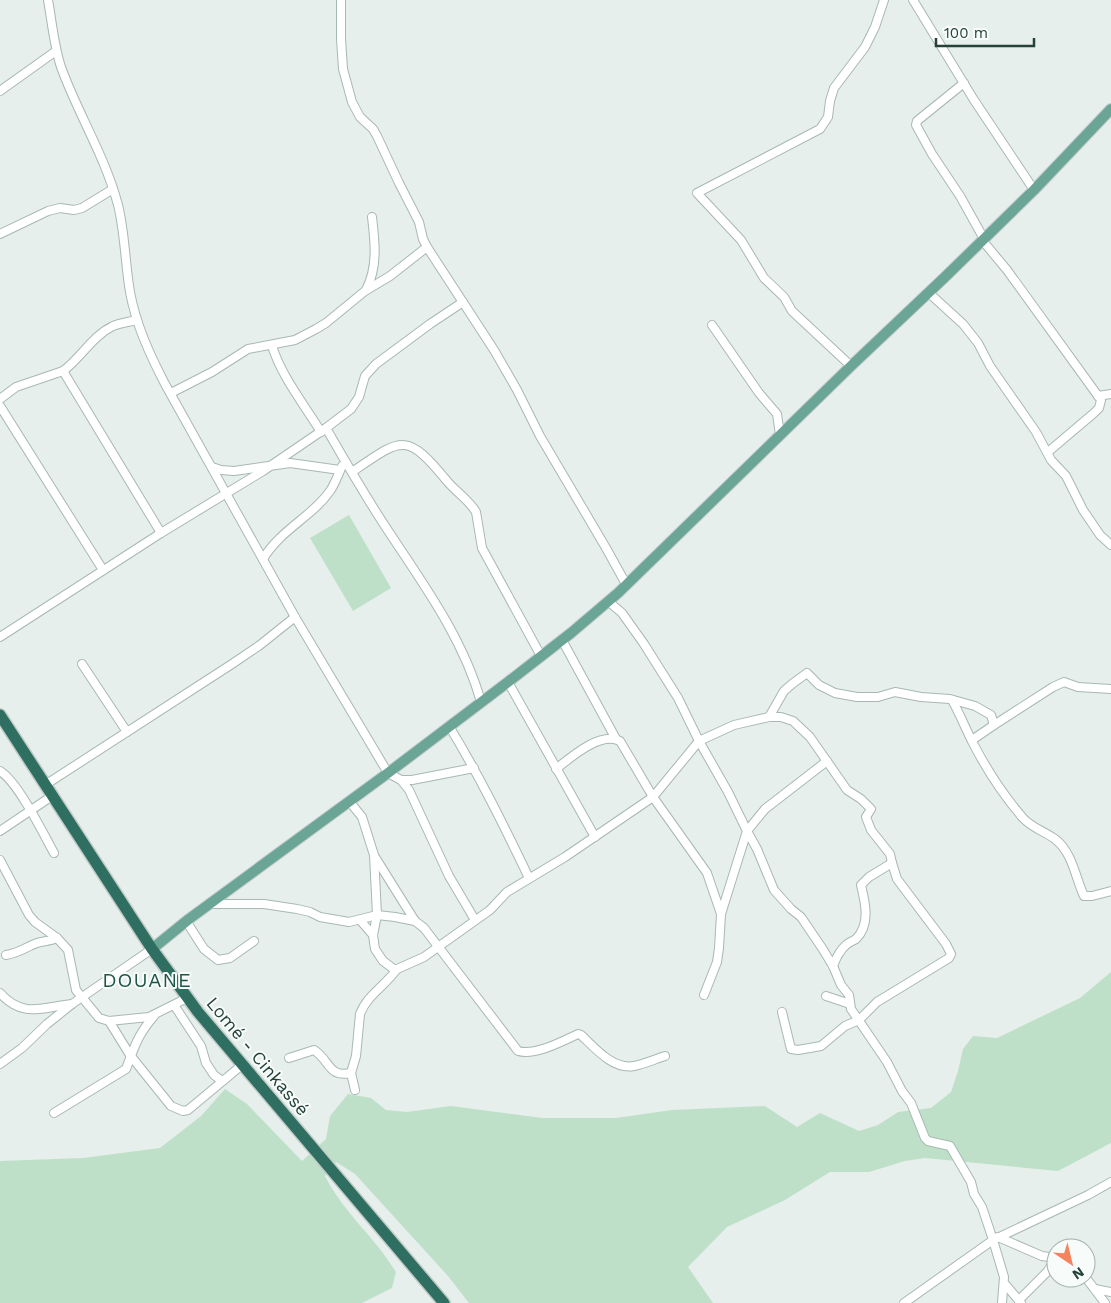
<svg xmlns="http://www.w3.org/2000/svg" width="1111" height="1303" font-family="'Work Sans',sans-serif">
	<rect width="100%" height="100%" fill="#e6efeb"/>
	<g fill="#bfe0c8">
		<polygon points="349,515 391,588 353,611 310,538"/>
		<path d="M1111,972V1143L1058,1171L925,1158L905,1161L869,1172H830L785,1200L727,1227L688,1267L713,1303H469L448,1276L355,1174L336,1162L325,1176C338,1202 357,1221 375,1243C383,1252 389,1262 396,1272L392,1288L362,1303H0V1161L83,1158L160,1148L201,1116L225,1089L247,1104L302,1161L326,1139L330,1116L348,1094L371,1098L386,1110L407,1112L451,1106L543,1118H616L672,1110L765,1106L797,1127L820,1113L859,1131L878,1125L898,1112L931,1108L951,1092L958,1071L963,1049L973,1036L997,1038L1080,998Z"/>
	</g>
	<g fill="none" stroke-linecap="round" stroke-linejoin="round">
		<g stroke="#a8b8b2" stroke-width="10">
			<g id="minor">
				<path d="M48,0C52,22 54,46 61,67C78,114 105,156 118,205C125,233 125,263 130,292C136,325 150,355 165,384L295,617L388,773L401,780H412L474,768"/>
				<polyline points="341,0 341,39 343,69 352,102 360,117 373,129 377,136 399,183 419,222 423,239 427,247 494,350 517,390 540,436 606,548 626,584"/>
				<polyline points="913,0 974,100 1034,190"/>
				<polyline points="964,83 917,121 916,125 932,154 960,196 984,239"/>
				<polyline points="0,91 56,51"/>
				<polyline points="0,234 48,211 60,208 74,210 82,208 113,189"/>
				<polyline points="982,240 1007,270 1101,400 1099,408 1094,413 1048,452"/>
				<path d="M366,290C378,267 375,242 372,217"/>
				<polyline points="929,293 963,324 978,343 990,366 1036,432 1051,460 1066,476 1083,510 1100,535 1111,545"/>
				<polyline points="712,325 759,393 777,414 780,435"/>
				<path d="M272,346C282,377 303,403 321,432"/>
				<polyline points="851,366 792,311 784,297 764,278 741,240 697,193 820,129 828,117 830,101 834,88 865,47 875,27 884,0"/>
				<polyline points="63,371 161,533"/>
				<polyline points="171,393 212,372 248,349 295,340 316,329 326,323 365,291 390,276 427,247"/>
				<polyline points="1098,396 1111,394"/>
				<path d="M0,399L16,387L63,371C81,358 92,336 113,326C120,323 129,322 137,320"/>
				<polyline points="0,406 103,570"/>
				<path d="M326,428C345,461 364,494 385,526C421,581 463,637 481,702"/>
				<polyline points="212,467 221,470 234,471 290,463 340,470"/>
				<path d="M352,472C402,438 406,431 447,481C455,491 469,500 476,512L482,548L541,656"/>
				<path d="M263,559C281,529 312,517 330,491C335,484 338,475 342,466"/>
				<polyline points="608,601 622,613 644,644 678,698 699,741 728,792 747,831 757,849 774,890 791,909 801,917 822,948 833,966 841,985 849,995 851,1009 887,1062 902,1091 911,1103 925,1138 928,1141 950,1146 971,1182 974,1194 982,1207 993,1240 1004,1277 1002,1303"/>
				<polyline points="0,637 161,533 263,471 326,428 351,409 359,397 365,376 376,364 430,324 463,302"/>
				<polyline points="562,640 616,739"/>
				<polyline points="82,664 127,732"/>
				<polyline points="508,682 595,837"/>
				<path d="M952,700C960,714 966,730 974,745C987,770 1004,796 1023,818C1032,828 1044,831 1055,839C1073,853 1075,877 1084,896H1092L1111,891"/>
				<polyline points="769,717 784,691 792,684 807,673 819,685 835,693 857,697 878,697 895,692 921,697 950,699 975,706 991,715 994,725 1053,687 1064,682 1078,687 1111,689"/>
				<path d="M449,726C479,775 504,826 529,878"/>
				<polyline points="972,740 994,725"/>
				<path d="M556,769C570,758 600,731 620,741L653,797L707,873L721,914L719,948L717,962L704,995"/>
				<path d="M0,771C18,782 43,833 54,853"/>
				<polyline points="401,780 409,790 449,876 475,920"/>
				<polyline points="45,785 232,664 260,645 295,617"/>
				<path d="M349,801L362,817L374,855L377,915L373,935L375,949L383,961L395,970L424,957L490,910L507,892L565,857L653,797L699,741L734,725L769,717H781L793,721L810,737L847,790L861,799L871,809L866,817L871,830L890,854L892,863L869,877L861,885C865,902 871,924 856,939C853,941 849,942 846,945C839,951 836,958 833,966"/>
				<polyline points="0,831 52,796"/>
				<polyline points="375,857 415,921"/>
				<polyline points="0,860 29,915 35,922 57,938 68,950 76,990 99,1018 109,1021 149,1017 187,998"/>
				<path d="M209,904H264L297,909L310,912L320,917L349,922L377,915L395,917L415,921L424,928L518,1051C535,1056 563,1041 578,1034L581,1035C595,1048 613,1070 634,1066C645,1064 655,1059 665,1056"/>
				<polyline points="721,914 747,831 765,809 827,761"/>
				<polyline points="360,920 373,935"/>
				<polyline points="186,921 204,949 218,960 230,958 254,941"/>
				<path d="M6,955C19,953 26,947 37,943C44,941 51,941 57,938"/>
				<path d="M0,993C23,1019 43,1007 72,1004"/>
				<polyline points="826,996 850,1004"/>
				<polyline points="174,1005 201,1046 206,1063 214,1075 222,1081"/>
				<polyline points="782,1012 791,1049 798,1050 821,1046 845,1026 859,1020 877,1002 949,958 951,954 946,944 897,879 892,863"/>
				<polyline points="109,1021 130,1055 171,1106 183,1111 188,1110 242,1065"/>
				<path d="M289,1058L314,1050C330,1060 328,1078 351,1073"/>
				<polyline points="0,1064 22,1048 47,1024 72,1004 152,949"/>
				<path d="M355,1090L351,1073L356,1056L360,1014C367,995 386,985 397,969"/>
				<path d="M54,1113L126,1069C135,1046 137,1036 154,1016"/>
				<polyline points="998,1237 1042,1256 1056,1258"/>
				<polyline points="1086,1278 1105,1303"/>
				<polyline points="1005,1284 1021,1303"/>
				<polyline points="1095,1289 1111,1292"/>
				<polyline points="1019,1300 1047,1272 1056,1259"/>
				<polyline points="904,1303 993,1240 1088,1195 1111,1182"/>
			</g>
		</g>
		<g stroke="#c2cac8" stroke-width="12">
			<polyline id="major" points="152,949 189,919 388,773 508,682 571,633 618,593 851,366 945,277 1034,190 1111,109"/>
		</g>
		<g stroke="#c2cac8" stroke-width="14">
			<polyline id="highway" points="0,715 152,949 198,1012 444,1303"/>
		</g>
		<use href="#minor" stroke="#fff" stroke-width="8"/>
		<use href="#major" stroke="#6aa596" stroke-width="10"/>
		<use href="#highway" stroke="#2f6f62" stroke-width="11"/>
	</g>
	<g text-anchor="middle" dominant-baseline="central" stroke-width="4" stroke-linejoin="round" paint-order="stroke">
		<g font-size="18" fill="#24423a" stroke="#f7fbf9">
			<text transform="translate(258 1056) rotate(50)">Lomé - Cinkassé</text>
		</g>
		<g font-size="20" letter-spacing="1" fill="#1f5548" stroke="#f7fbf9">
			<text x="147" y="980">DOUANE</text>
		</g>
	</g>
	<g transform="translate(1071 1263) rotate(145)"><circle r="24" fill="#f7fbf9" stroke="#a3b1ad"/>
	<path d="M0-4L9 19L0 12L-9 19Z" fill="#f4845f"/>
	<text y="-8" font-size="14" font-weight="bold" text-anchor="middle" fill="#24423a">N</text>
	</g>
	<path d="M936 38v8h98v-8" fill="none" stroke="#24423a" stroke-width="2.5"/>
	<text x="944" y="38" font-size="15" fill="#24423a" stroke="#f7fbf9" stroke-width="4" paint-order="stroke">100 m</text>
</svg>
